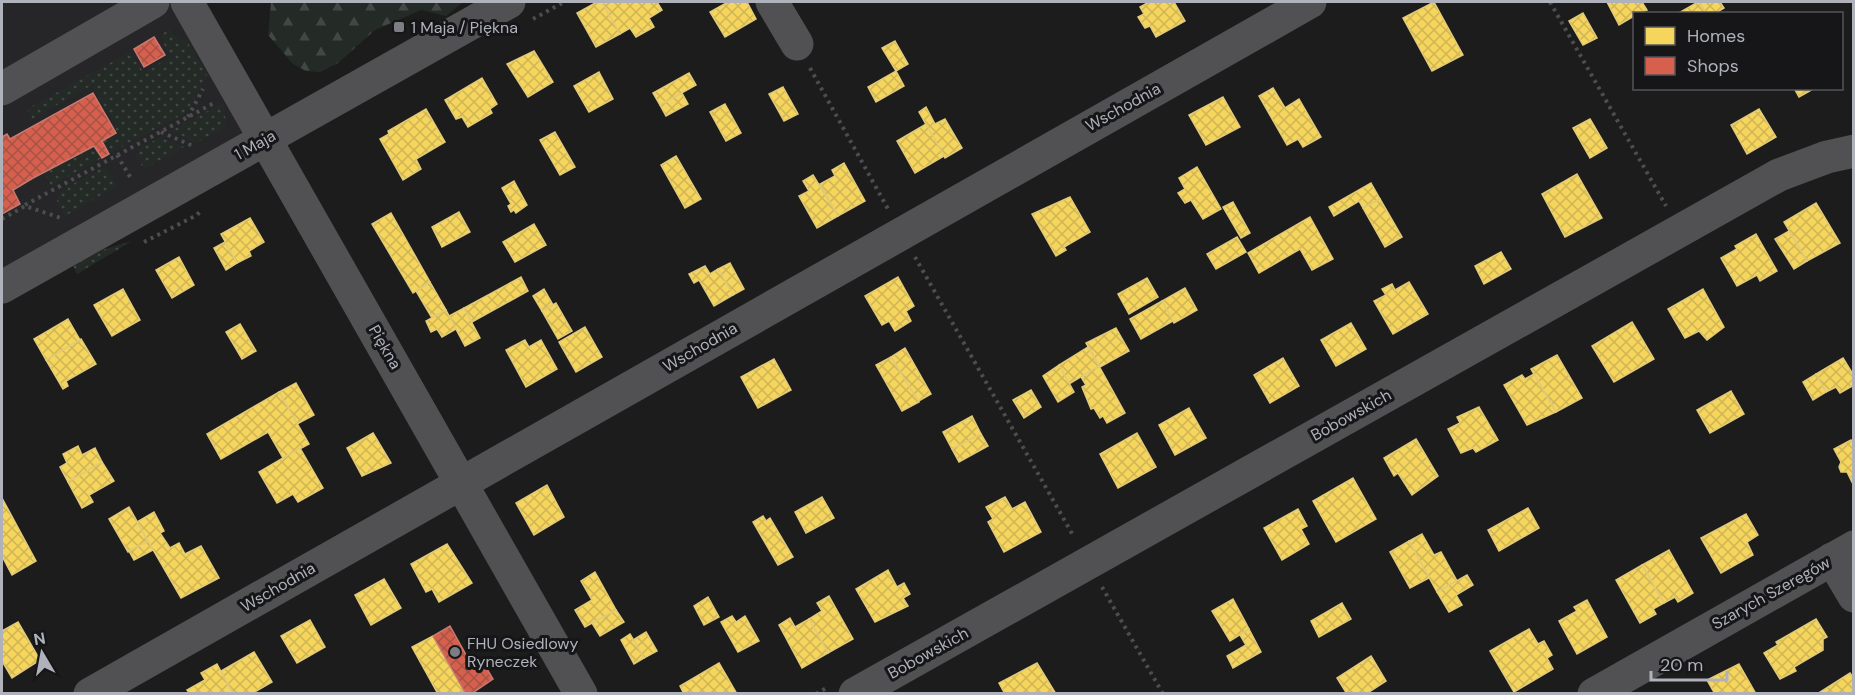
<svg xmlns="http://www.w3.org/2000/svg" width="1855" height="695" font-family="'DM Sans',sans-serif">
	<defs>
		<pattern id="grass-dots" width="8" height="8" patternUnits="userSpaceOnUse" patternTransform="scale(1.5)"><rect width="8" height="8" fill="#242b26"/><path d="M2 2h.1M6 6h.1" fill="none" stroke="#414744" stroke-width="1.8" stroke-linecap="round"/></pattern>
		<pattern id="forest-firs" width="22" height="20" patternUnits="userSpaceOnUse" patternTransform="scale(1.5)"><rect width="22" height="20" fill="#242b26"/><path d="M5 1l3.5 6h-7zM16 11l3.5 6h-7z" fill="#414744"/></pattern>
		<pattern id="homes-cross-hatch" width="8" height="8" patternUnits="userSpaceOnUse" patternTransform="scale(1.5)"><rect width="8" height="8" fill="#f6d55c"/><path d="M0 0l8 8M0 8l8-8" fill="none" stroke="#cfb555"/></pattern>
		<pattern id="shops-cross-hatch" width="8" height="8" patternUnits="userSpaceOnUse" patternTransform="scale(1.5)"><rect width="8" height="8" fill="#d6604d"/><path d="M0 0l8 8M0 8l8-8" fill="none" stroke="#a55347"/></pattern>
	</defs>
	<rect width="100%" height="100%" fill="#1c1c1c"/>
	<polygon fill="#262628" points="2,2 184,2 263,139 2,286"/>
	<g fill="url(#grass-dots)">
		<polygon points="170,29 174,36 188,43 207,75 187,112 109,154 102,141 116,134 116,128 95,90 94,84 32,119 27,109 130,52 144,73 171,56 163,43 162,34"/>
		<polygon points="221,104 224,105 226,126 196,143 170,131"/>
		<polygon points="161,137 184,147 144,169 136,157 140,148"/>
		<polygon points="94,146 102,158 51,186 44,173"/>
		<polygon points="102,168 108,170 117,186 65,216 57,201 60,191"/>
		<polygon points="132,241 77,274 73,266 102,250"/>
	</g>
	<polygon fill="url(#forest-firs)" points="271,2 463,2 446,16 421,10 375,30 338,63 320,72 306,71 293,64 268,35"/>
	<g fill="url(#homes-cross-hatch)" stroke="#e1ca78" stroke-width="1.5">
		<polygon points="597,2 602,2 620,34 596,47 577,13"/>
		<polygon points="602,2 657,2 662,10 649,18 654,27 636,37 630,28 620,34"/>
		<polygon points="728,2 747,2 756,19 725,37 710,12"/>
		<polygon points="1149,2 1174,2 1185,21 1156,37 1150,26 1145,28 1138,17 1144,14 1140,7"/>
		<polygon points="1434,2 1463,55 1432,71 1403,18"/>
		<polygon points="1607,2 1642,2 1647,10 1634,14 1634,16 1619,25"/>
		<polygon points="1698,2 1707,14 1677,14"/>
		<polygon points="1699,2 1720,2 1724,8 1714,14 1707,14"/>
		<polygon points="1583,13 1597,38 1583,45 1569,21"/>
		<polygon points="895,41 908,64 896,71 882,48"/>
		<polygon points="534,51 553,82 528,97 507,64"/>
		<polygon points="896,71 904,86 876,102 868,87"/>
		<polygon points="599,72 613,99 589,112 574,86"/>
		<polygon points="689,73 696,85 660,105 653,93"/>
		<polygon points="482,78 497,104 490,109 492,113 468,127 462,117 456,119 445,100"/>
		<polygon points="783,87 798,114 784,121 769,94"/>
		<polygon points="1273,88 1285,108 1299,99 1321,137 1303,147 1298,139 1287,145 1259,96"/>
		<polygon points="1794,88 1815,88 1799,97"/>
		<polygon points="682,93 688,104 666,116 660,105"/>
		<polygon points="1223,97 1240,127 1206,145 1189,115"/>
		<polygon points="725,104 741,133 726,141 710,112"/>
		<polygon points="926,107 935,124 945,119 962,148 945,158 919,112"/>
		<polygon points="426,109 445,142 416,159 421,169 403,180 380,139 389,134 388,131"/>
		<polygon points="1759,109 1776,137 1747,154 1731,125"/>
		<polygon points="1590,119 1607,148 1590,158 1573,128"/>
		<polygon points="926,124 944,156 915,173 897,141"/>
		<polygon points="555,132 575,167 560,175 540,140"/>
		<polygon points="676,156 701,199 685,208 661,165"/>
		<polygon points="844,163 865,201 838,216 820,184 835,176 832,170"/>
		<polygon points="1197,167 1221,209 1203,219 1191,200 1185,203 1178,193 1185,189 1179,178"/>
		<polygon points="1577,174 1602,218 1565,237 1542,194"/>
		<polygon points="813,175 838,216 817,228 799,196 809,191 803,181"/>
		<polygon points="514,181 527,205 516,213 514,210 511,212 508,206 511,204 502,188"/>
		<polygon points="1371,183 1380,199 1363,208 1359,201 1334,216 1329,207"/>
		<polygon points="1070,197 1090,232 1064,247 1066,250 1056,256 1032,214"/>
		<polygon points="1380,199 1402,237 1385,247 1363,208"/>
		<polygon points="1233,202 1250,233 1241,238 1223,207"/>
		<polygon points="1816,203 1840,243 1807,261 1784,222"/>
		<polygon points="459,212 470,232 442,247 432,227"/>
		<polygon points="391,213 430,282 413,293 372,224"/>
		<polygon points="1310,217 1333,259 1312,270 1300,249 1259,273 1248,253"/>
		<polygon points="250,218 264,242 249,251 251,256 237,263 221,234"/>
		<polygon points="534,224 546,245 515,262 503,242"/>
		<polygon points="1789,231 1807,261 1794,269 1775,239"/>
		<polygon points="1756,234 1777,271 1760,281 1757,275 1737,286 1721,258 1737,249 1735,246"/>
		<polygon points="1237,237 1246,252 1216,269 1207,254"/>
		<polygon points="225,242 237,263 226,270 214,248"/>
		<polygon points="1501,252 1511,269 1484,284 1475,266"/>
		<polygon points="179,257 194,285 172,298 156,270"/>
		<polygon points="730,263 744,289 733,295 718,269"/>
		<polygon points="705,266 710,274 718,269 733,295 714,306 699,280 694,283 689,274"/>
		<polygon points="521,277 528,291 472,322 464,308"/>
		<polygon points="898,277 914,306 906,311 911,321 895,331 889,321 882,325 865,296"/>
		<polygon points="1147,278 1158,297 1129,314 1118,294"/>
		<polygon points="430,282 446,310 432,318 416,291"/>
		<polygon points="1409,282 1428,314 1393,334 1374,301 1386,295 1382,289 1392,284 1395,290"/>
		<polygon points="1185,288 1197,310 1174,323 1162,301"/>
		<polygon points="123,289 140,320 112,336 94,305"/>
		<polygon points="544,289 553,305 542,311 533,296"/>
		<polygon points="1703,289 1724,327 1707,340 1699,331 1685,338 1668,309"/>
		<polygon points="1162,301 1173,321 1141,339 1130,319"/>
		<polygon points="556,303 572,331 558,339 542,311"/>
		<polygon points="464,308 480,338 465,346 449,316"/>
		<polygon points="446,310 456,329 442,337 437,329 431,332 426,321"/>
		<polygon points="68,319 80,340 46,360 34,339"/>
		<polygon points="1632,322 1654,359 1614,382 1592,346"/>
		<polygon points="1351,323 1366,349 1336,366 1321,340"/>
		<polygon points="240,324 256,351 242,359 226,332"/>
		<polygon points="585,327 602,357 576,372 559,342"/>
		<polygon points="1116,328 1129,351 1100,367 1086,343"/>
		<polygon points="81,339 96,364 66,381 68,386 63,389 46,360"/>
		<polygon points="525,340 529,347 541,340 557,369 526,387 506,350"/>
		<polygon points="1088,347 1099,366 1069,384 1059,365"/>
		<polygon points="905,348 931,394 917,402 891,357"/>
		<polygon points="1557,355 1582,398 1556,412 1531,369"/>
		<polygon points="891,357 919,402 902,411 876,365"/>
		<polygon points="1283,358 1299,386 1270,403 1254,375"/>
		<polygon points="1843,358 1854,376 1854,385 1840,393 1836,387 1826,392 1816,374"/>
		<polygon points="774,359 791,390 758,408 741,377"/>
		<polygon points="1059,365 1074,392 1058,402 1043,376"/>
		<polygon points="1099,366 1125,413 1107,423 1103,416 1100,418 1094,408 1091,409 1082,387 1086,385 1081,377"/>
		<polygon points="1534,374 1556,412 1527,425 1504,385 1522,375 1525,379"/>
		<polygon points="1816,374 1826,392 1813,400 1803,382"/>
		<polygon points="296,383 314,415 297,424 279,392"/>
		<polygon points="1031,390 1041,407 1024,418 1013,400"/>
		<polygon points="1731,391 1744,414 1710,433 1697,410"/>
		<polygon points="279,392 309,444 283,458 268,432 221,459 207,434"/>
		<polygon points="1479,407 1498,440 1476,452 1473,448 1461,453 1448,429 1460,423 1457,417"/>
		<polygon points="1189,408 1206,438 1175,455 1159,425"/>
		<polygon points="972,416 981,434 952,449 943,432"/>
		<polygon points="373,433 391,463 362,476 347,448"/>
		<polygon points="1137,433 1156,467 1118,488 1100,454"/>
		<polygon points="981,434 988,446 959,462 952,449"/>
		<polygon points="1416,439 1438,476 1412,495 1398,473 1394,476 1384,458"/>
		<polygon points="1851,440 1854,444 1852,482 1847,472 1841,472 1839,467 1841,462 1834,449"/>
		<polygon points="78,446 82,455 95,448 102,462 68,482 60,467 67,463 63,454"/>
		<polygon points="300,448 323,488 298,502 293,494 277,503 259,472"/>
		<polygon points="102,462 114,481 89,495 93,502 82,508 68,482"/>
		<polygon points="1353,478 1376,519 1336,542 1313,501"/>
		<polygon points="547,485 564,517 534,535 516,503"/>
		<polygon points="822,497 834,518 806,533 795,512"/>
		<polygon points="1005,497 1012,509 1025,502 1041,532 1004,552 988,522 993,519 986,507"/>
		<polygon points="2,498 36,561 12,575 2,556"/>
		<polygon points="129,507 148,541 128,552 109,519"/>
		<polygon points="1528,508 1539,528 1499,551 1488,530"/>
		<polygon points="1298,509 1307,526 1301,529 1309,544 1282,560 1264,528"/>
		<polygon points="154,512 164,531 160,533 170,548 179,543 185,554 201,546 219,578 181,598 137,522"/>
		<polygon points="1746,514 1758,535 1747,542 1753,555 1721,573 1701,538"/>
		<polygon points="763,516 766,521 770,518 793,557 778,565 753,522"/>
		<polygon points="1422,534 1434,555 1441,552 1457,581 1437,592 1409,541"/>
		<polygon points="148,541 153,550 134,560 129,551"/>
		<polygon points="1409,541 1429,578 1410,588 1390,552"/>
		<polygon points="447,544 472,583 439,602 432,589 426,592 411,564"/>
		<polygon points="1669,550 1693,593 1678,602 1675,597 1664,603 1642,565"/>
		<polygon points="1642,565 1664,603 1653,609 1656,614 1640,623 1616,580"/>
		<polygon points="888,570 897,587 904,583 910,594 903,598 908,606 875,622 856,589"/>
		<polygon points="595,572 616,610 585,627 575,610 592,600 581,581"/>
		<polygon points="1467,575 1473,585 1456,595 1462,605 1449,612 1437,592"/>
		<polygon points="384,579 401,608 371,625 355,595"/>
		<polygon points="829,596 853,639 828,653 809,619 822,611 817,603"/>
		<polygon points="708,597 719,617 704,625 694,606"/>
		<polygon points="1233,599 1249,629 1230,641 1212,611"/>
		<polygon points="1587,600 1607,637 1577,654 1559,621 1577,611 1574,607"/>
		<polygon points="1342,603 1351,619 1319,637 1311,621"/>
		<polygon points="616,610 624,622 600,636 592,623"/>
		<polygon points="732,616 736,622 745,616 759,641 738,652 721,622"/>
		<polygon points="790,618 795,627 809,619 828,653 802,668 779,625"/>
		<polygon points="1816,619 1827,637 1823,639 1823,650 1794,667 1796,671 1780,679 1764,653 1778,645 1776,642"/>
		<polygon points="310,620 325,647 297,663 281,636"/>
		<polygon points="18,622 40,660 12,678 2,661 2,631"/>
		<polygon points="1249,629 1261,652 1233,668 1227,656 1246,645 1240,635"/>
		<polygon points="1529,629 1538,644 1544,641 1552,655 1547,658 1553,669 1514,692 1490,651"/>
		<polygon points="646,632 657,651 644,658 633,640"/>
		<polygon points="630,634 644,658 634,664 621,640"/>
		<polygon points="433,636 466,694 438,694 412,647"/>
		<polygon points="254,652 272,682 251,694 233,694 221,671"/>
		<polygon points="1371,656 1386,681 1366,694 1347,694 1337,678"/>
		<polygon points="719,663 737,694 684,694 680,686"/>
		<polygon points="1037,663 1056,694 1005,694 999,683"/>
		<polygon points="217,664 233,694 190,694 187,690 205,680 201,673"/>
		<polygon points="1739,664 1756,694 1715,694 1707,680"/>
		<polygon points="1850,673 1854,679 1854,694 1817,694"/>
	</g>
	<g fill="url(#shops-cross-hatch)" stroke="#ca796e" stroke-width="1.5">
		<polygon points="154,37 165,55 144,67 134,49"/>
		<polygon points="93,93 116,133 102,141 109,154 102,158 94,146 33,178 13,190 20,204 2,214 2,137 7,134 10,139"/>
		<polygon points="450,626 474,669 484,664 493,679 471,694 466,694 433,636"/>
	</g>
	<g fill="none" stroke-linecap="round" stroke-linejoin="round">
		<g stroke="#4c4d4f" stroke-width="4" stroke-dasharray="3 4.5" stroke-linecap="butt">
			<polyline points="1550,2 1666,206"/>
			<polyline points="533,19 564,2"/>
			<polyline points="810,68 888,209"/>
			<polyline points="188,117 203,89"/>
			<polyline points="161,132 193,146"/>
			<polyline points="117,155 132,180"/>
			<polyline points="25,205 214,103"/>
			<polyline points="2,219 25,206 64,219"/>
			<polyline points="144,242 197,215 202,209"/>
			<polyline points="915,257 1074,537"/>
			<polyline points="1102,587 1163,694"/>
			<polyline points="816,694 828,687"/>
		</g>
		<g stroke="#515154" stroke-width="33">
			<polyline points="187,2 581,694"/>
			<polyline points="772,2 797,44"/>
			<polyline points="2,89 153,2"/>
			<polyline points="2,287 509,2"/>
			<polyline points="1832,559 1854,596"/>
			<polyline points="90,694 1310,2"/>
			<polyline points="855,694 1779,175 1827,157 1854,151"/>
			<polyline points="1594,694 1854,547"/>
		</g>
	</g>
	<g fill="#7c7e83" stroke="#161618" stroke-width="2">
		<rect x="393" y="21" width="12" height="12" rx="3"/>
		<circle cx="455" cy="652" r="6"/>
	</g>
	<g text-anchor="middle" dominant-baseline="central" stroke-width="6" stroke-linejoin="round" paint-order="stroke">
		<g font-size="16" fill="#afb2bb" stroke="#161618" text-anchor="start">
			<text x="411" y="27">1 Maja / Piękna</text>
			<text x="467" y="643">FHU Osiedlowy<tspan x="467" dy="18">Ryneczek</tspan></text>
		</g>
		<g font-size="16" fill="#afb2bb" stroke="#161618">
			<text transform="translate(1123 107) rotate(-29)">Wschodnia</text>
			<text transform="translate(255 145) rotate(-29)">1 Maja</text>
			<text transform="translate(385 347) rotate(60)">Piękna</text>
			<text transform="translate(700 347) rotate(-30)">Wschodnia</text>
			<text transform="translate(1351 415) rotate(-29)">Bobowskich</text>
			<text transform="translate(278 587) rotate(-30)">Wschodnia</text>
			<text transform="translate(1771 593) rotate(-29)">Szarych Szeregów</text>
			<text transform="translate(928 653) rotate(-29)">Bobowskich</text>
		</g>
	</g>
	<rect width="1855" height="695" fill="none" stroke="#afb2bb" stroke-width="6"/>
	<rect x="1633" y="12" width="210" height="78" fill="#161618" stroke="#535459" stroke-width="1.5"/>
	<rect x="1645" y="27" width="30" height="18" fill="#f6d55c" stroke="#535459" stroke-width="1.5"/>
	<text x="1687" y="42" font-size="18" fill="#afb2bb">Homes</text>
	<rect x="1645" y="57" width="30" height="18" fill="#d6604d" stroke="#535459" stroke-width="1.5"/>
	<text x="1687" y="72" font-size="18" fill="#afb2bb">Shops</text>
	<g transform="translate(42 653) rotate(350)" stroke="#161618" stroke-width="4.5" paint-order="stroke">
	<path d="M0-4.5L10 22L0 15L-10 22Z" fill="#afb2bb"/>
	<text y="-9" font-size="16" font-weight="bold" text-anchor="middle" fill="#afb2bb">N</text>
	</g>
	<path d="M1651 671v9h76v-9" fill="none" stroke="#afb2bb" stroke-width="3"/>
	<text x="1660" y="671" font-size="18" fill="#afb2bb" stroke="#161618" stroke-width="4.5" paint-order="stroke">20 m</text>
</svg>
